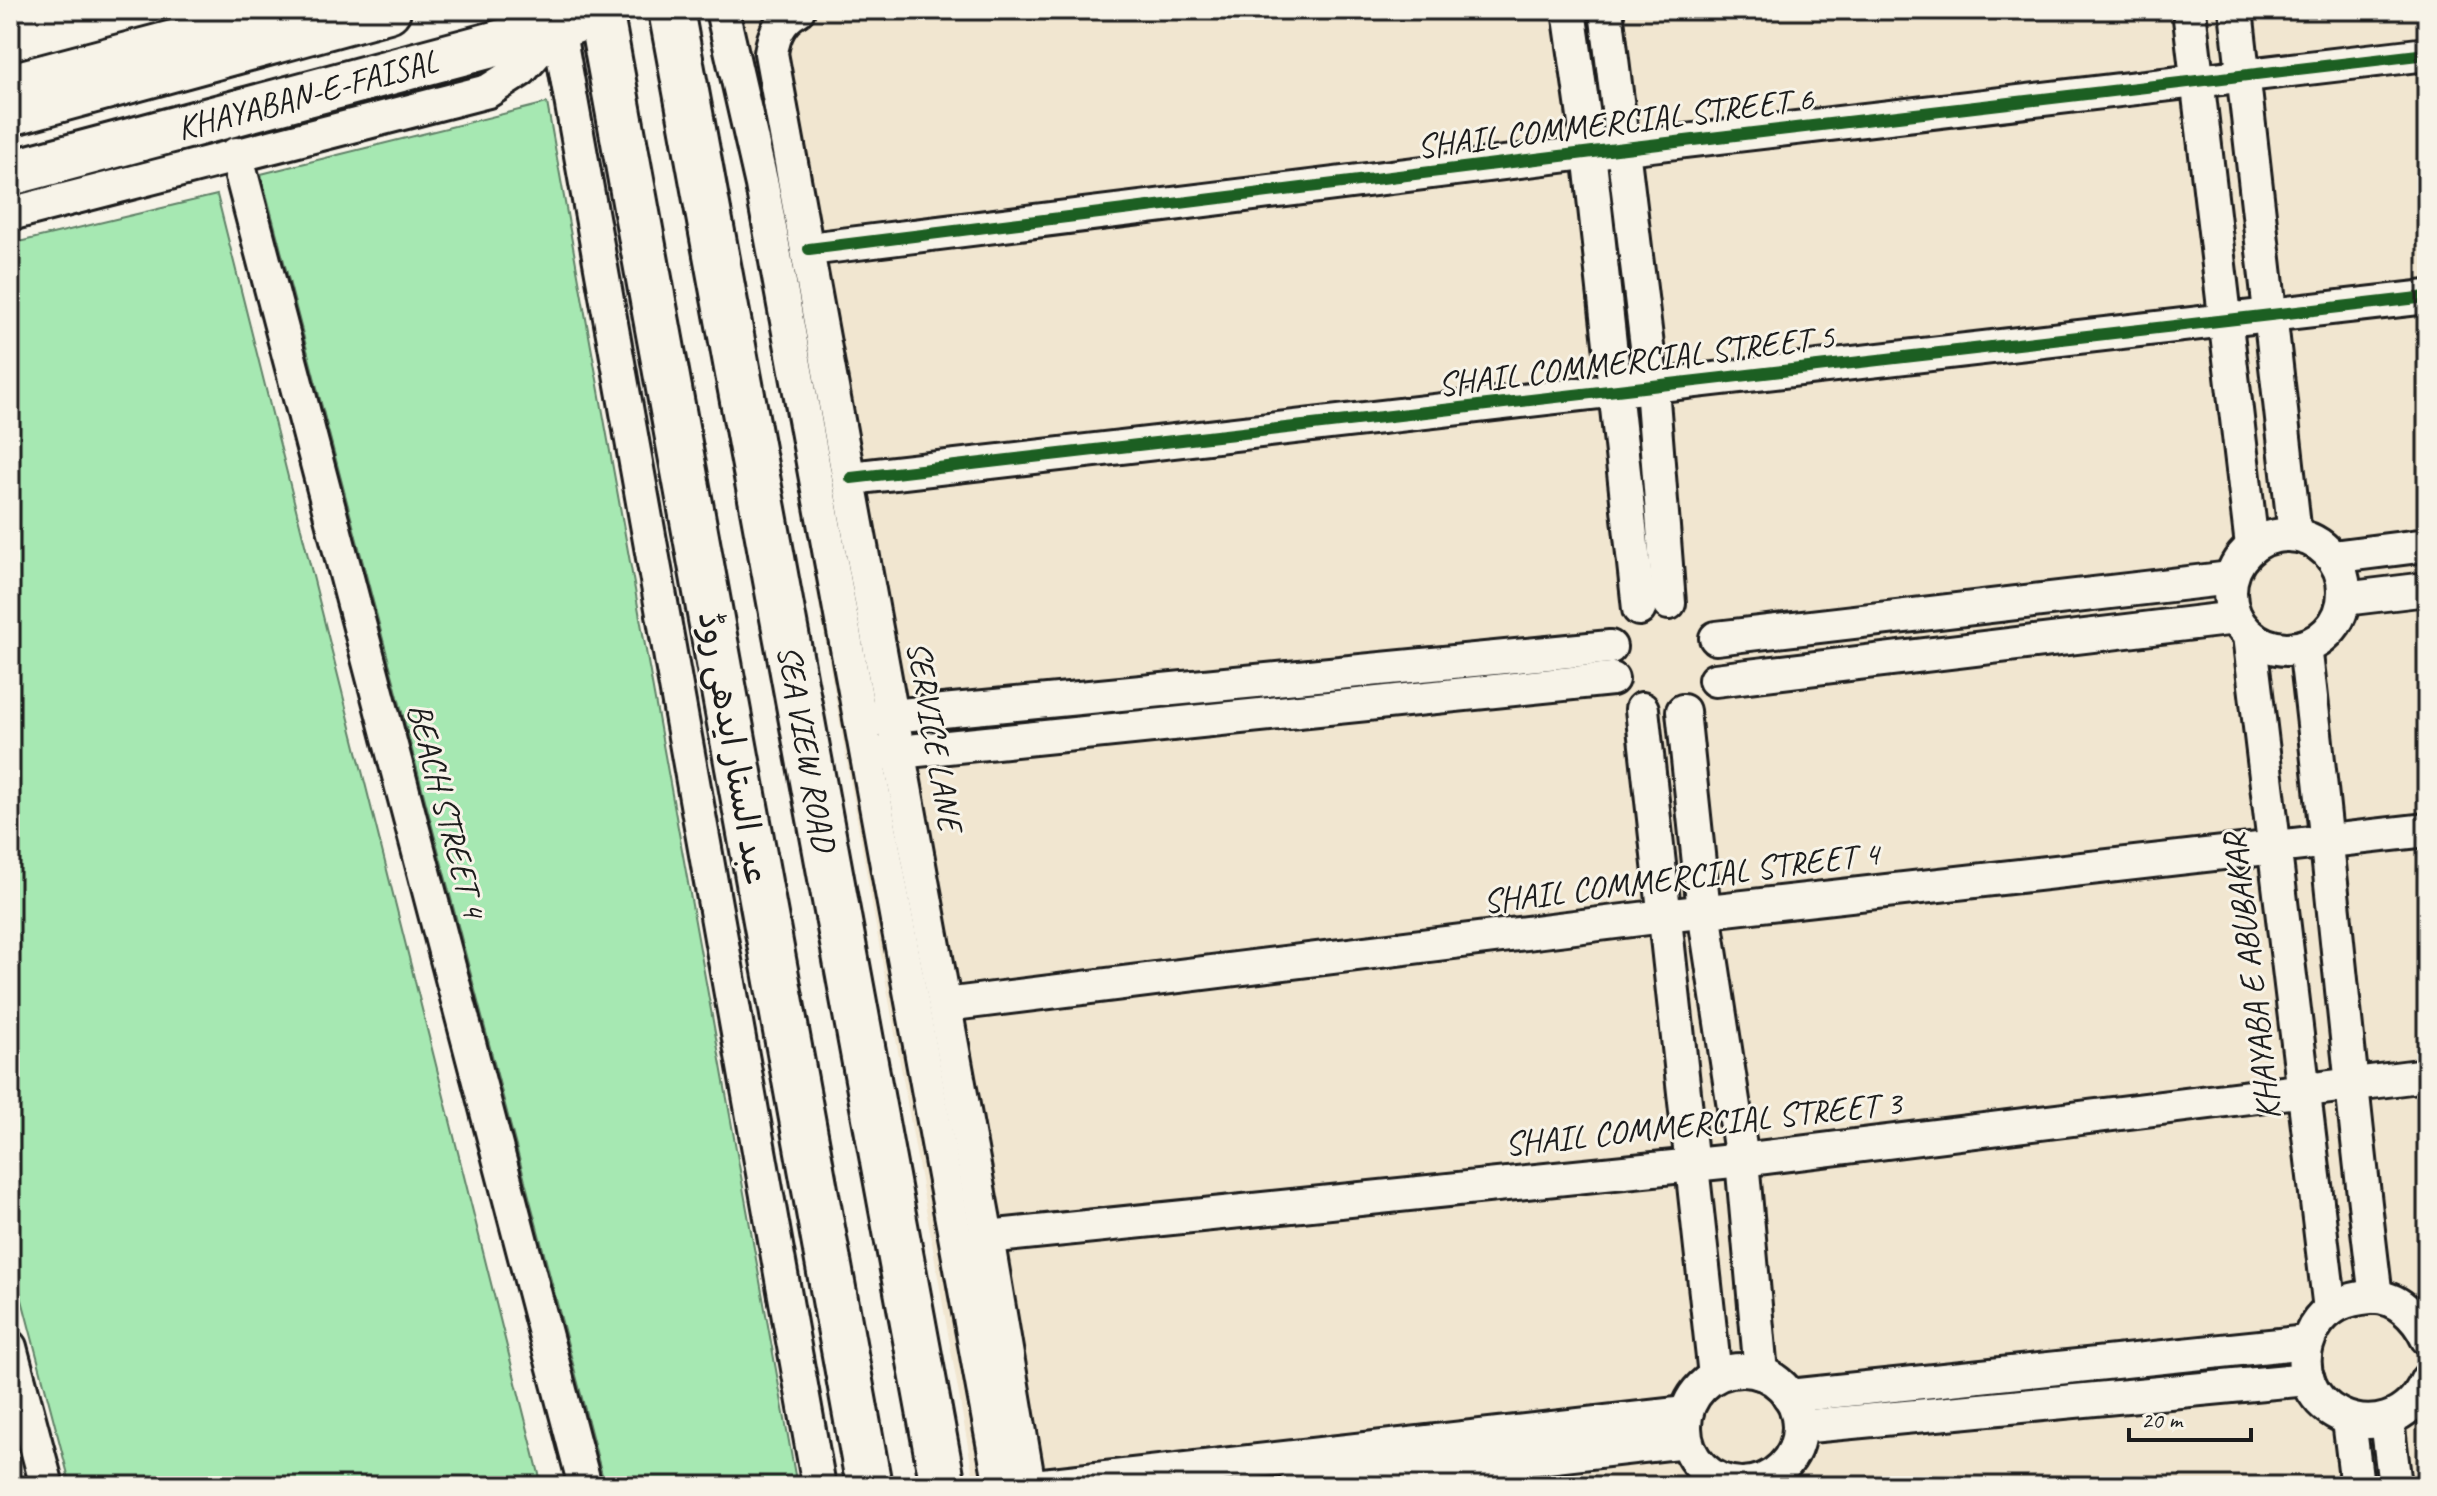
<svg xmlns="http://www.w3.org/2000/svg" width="2437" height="1496" font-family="Caveat,'Playpen Sans Arabic',sans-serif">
	<rect width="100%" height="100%" fill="#f7f3e8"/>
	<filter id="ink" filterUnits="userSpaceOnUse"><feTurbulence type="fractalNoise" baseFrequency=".0125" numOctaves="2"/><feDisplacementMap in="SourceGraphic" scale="16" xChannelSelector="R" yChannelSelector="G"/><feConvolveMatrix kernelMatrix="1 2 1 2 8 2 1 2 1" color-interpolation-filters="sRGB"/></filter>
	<g filter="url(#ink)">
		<polygon fill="#f1e6d0" points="743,10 2427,10 2427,1486 975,1486 724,68 729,35"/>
		<g fill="#a6e8b2" stroke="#618267" stroke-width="2">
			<polygon points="547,103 797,1486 605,1486 261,174"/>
			<polygon points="217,195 542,1486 71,1486 10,1254 10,244"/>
		</g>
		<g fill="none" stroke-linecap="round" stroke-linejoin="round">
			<g stroke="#1c1c1c" stroke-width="38">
				<g id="street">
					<polyline points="555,10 819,1486"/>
					<polyline points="722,10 762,185 1001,1486"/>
					<path d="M798,10C780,20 774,34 771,53L987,1237L1029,1486"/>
					<polyline points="1569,10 1589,152 1639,609"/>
					<polyline points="1606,10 1652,387 1669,603"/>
					<polyline points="2189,10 2252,546"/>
					<polyline points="2236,10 2295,535"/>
					<polyline points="10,80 275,10"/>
					<polyline points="236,154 585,1486"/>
					<polyline points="10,214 488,91 521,70 559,27"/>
					<polyline points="809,249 1625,148 2427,54"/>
					<polyline points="851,478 2427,297"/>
					<circle cx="2287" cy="592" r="57"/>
					<polyline points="2332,557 2427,545"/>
					<polyline points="2344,599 2427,589"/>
					<polyline points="2249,635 2330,1310"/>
					<polyline points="1716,638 2231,578"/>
					<path d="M2305,646C2331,863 2349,1080 2376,1297"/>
					<polyline points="1715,680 2236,618"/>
					<polyline points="1642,709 1715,1376"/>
					<polyline points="1683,711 1704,911 1742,1160 1761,1373"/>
					<polyline points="870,718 1610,647"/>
					<polyline points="879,754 1612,679"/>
					<polyline points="945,1005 1664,916 2427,830"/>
					<polyline points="987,1237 1742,1160 2427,1075"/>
					<path d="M2427,1338C2417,1317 2396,1295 2370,1297C2346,1299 2327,1306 2314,1328C2271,1406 2389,1465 2427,1380"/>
					<polyline points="10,1347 47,1486"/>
					<circle cx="1742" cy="1427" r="57"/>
					<polyline points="1789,1396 2307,1342"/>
					<polyline points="2349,1420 2357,1486"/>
					<polyline points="2387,1420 2395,1486"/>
					<polyline points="1799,1427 2308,1379"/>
					<polyline points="1034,1486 1686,1413"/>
					<polyline points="1295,1486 1686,1441"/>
				</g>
			</g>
			<g stroke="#1c1c1c" stroke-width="50">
				<g id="secondary">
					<polyline points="10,113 388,10"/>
					<polyline points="10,173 559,27 602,10"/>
				</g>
			</g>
			<g stroke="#1c1c1c" stroke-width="50">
				<g id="primary">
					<polyline points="600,10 869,1486"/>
					<polyline points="671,10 943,1486"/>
				</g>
			</g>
			<use href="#street" stroke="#f7f3e8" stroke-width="32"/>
			<use href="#secondary" stroke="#f7f3e8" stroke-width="44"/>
			<use href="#primary" stroke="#f7f3e8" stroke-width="44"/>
			<g stroke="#f7f3e8" stroke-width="17">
				<g id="cycleway">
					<polyline points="809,249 1625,148 2427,54"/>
					<polyline points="851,478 2427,297"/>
				</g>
			</g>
			<use href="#cycleway" stroke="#1b5e20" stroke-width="12"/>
		</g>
	</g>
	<g text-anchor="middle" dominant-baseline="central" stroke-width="6" stroke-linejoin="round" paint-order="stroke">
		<g font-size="34" fill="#1c1c1c" stroke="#f7f3e8">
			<text transform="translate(307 94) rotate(-15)">KHAYABAN-E-FAISAL</text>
			<text transform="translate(1615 122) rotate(-7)">SHAIL COMMERCIAL STREET 6</text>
			<text transform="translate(1636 360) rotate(-7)">SHAIL COMMERCIAL STREET 5</text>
			<text transform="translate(935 736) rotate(80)">SERVICE LANE</text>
			<text transform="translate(734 748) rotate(80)">عبد الستار ایدھی روڈ</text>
			<text transform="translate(807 748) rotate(80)">SEA VIEW ROAD</text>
			<text transform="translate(447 810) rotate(75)">BEACH STREET 4</text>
			<text transform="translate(1681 877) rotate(-7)">SHAIL COMMERCIAL STREET 4</text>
			<text transform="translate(2251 977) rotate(-97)">KHAYABA E ABUBAKAR</text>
			<text transform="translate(1703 1123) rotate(-6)">SHAIL COMMERCIAL STREET 3</text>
		</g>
	</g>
	<rect width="2437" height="1496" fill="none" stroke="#f7f3e8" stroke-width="40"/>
	<rect x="20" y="20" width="2397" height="1456" fill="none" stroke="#1c1c1c" stroke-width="3" filter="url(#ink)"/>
	<path d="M2129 1428v12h122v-12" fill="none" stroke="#1c1c1c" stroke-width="4"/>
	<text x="2141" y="1428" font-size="24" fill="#1c1c1c" stroke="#f7f3e8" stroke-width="6" paint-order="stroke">20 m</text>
</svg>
